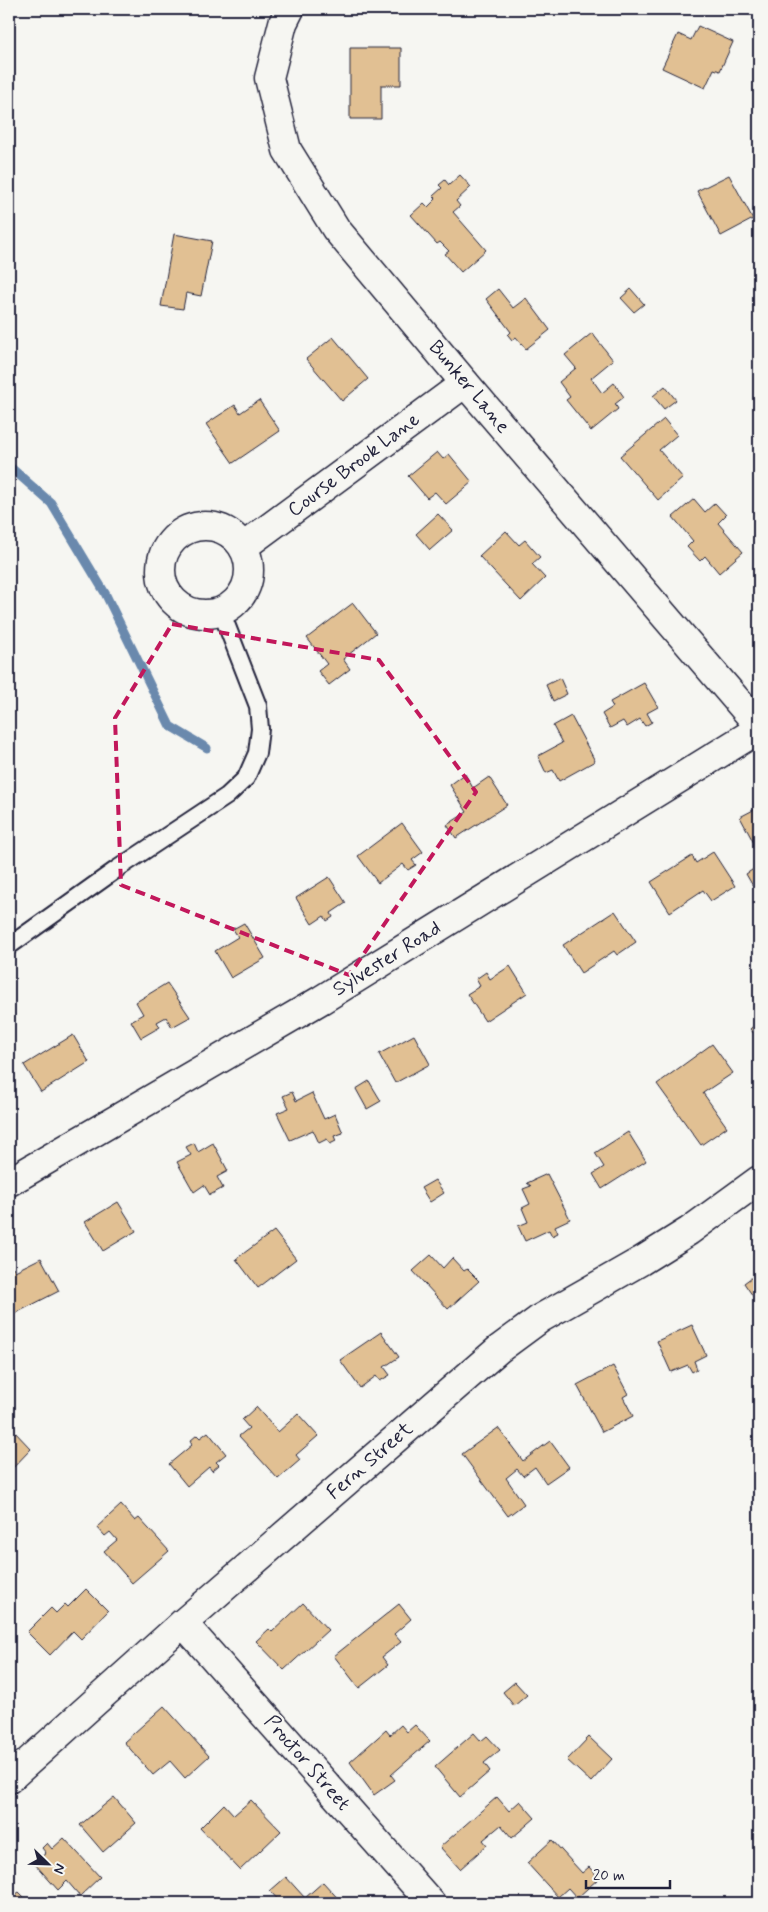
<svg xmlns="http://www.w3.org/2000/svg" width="768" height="1912" font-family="Mynerve,sans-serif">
	<rect width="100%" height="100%" fill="#f6f6f2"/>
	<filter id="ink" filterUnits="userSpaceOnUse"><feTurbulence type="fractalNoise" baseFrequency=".02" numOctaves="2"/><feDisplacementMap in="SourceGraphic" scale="10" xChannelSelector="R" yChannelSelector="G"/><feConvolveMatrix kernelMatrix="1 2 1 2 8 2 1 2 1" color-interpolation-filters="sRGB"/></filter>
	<g filter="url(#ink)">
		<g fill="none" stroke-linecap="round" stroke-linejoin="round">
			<polyline stroke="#6b89ad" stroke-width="9" points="9,466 51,503 105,593 170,726 207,748"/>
		</g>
		<g fill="#e1c093" stroke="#22223b">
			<polygon points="698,26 733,42 720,71 714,69 705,88 662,68 678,34 691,40"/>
			<polygon points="350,48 401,48 401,85 381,85 381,119 350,119"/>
			<polygon points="460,175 471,187 456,201 460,206 453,212 486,250 461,272 445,254 449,251 440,242 437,244 411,215 424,203 428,207 436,199 433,196 442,188 439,185 445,180 449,185"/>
			<polygon points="729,175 753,219 721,236 697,191"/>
			<polygon points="174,234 212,241 201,296 186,293 183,309 161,306"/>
			<polygon points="498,289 513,308 526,298 550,330 526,349 516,337 512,340 508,335 511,332 486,299"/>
			<polygon points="631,289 644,304 634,312 621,298"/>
			<polygon points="592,333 613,360 591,378 602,393 614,383 624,397 615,404 618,409 591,431 566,400 570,397 559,382 576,368 565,355"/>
			<polygon points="333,337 368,379 342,401 306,359"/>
			<polygon points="665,386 676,400 664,409 653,396"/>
			<polygon points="259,400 280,431 233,463 206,424 235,405 240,413"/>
			<polygon points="664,419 677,435 659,450 683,478 658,500 620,456"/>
			<polygon points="437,452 443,459 449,454 472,482 446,504 435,492 427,498 408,476"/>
			<polygon points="694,499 705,512 715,503 726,515 718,523 743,552 719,573 705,556 700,561 687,547 693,541 673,517"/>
			<polygon points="438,514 453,530 430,550 416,534"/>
			<polygon points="506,531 519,545 525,540 540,557 532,564 545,578 521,601 479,556"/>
			<polygon points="353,603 376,633 343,659 350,669 329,685 318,671 327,664 307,638"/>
			<polygon points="560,678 567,694 553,701 546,685"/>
			<polygon points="644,683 658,707 647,713 652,722 645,726 640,719 627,727 623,721 610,728 602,714 613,707 610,702"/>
			<polygon points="571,716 595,761 559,781 553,770 546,773 538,756 562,743 553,726"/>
			<polygon points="465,774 473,788 489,777 507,805 456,838 447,825 467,812 450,785"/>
			<polygon points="759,807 759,843 755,845 740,817"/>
			<polygon points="402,823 423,852 412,860 416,865 408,870 403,864 378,883 358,856"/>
			<polygon points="713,852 735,886 711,901 703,890 670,912 651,882 692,856 696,863"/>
			<polygon points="755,868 758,872 759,871 759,892 757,893 746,874"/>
			<polygon points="329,877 346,903 331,913 333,917 327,921 324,916 312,924 296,898"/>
			<polygon points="615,911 636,942 617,955 614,951 581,973 563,945"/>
			<polygon points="244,923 265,958 231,978 215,951 238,937 233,929"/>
			<polygon points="510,966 527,993 485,1021 467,994 480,986 476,979 486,972 490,979"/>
			<polygon points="167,983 190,1017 172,1027 166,1017 157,1022 160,1027 141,1038 131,1021 143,1014 136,1002"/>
			<polygon points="759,1021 759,1039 750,1029"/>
			<polygon points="73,1035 89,1062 41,1092 24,1065"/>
			<polygon points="414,1035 430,1064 395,1083 379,1054"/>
			<polygon points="712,1044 733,1073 703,1093 727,1127 701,1145 657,1084"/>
			<polygon points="369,1081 381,1101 367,1109 356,1089"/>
			<polygon points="292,1092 296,1101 312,1093 324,1119 335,1114 343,1133 334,1136 336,1141 330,1144 327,1139 319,1143 313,1130 290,1140 277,1113 289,1108 283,1096"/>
			<polygon points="628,1132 646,1161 602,1189 593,1174 604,1167 595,1153"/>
			<polygon points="194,1143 198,1152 213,1143 228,1171 217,1177 223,1188 210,1195 204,1185 194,1192 177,1162 191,1155 186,1147"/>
			<polygon points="547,1174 570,1219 555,1226 558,1233 552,1236 549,1230 525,1241 518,1226 528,1222 522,1208 530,1204 523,1189 531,1186 527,1183"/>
			<polygon points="435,1180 444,1193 430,1202 421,1188"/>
			<polygon points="118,1202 136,1231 103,1251 85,1222"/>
			<polygon points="274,1231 296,1259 258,1288 236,1259"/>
			<polygon points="431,1255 443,1268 452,1258 464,1271 467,1269 479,1281 448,1309 413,1271"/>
			<polygon points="41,1258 59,1291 14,1314 9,1304 9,1269 13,1267 15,1271"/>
			<polygon points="759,1272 759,1305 744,1283"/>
			<polygon points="692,1325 706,1355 694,1361 697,1369 692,1372 688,1365 671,1372 657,1341"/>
			<polygon points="381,1332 399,1357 384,1367 390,1375 380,1381 376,1376 360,1388 340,1360"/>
			<polygon points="613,1366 628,1394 623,1397 633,1416 602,1432 577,1385"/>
			<polygon points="256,1407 278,1432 298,1414 318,1436 296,1455 300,1460 278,1479 239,1436 249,1428 242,1420"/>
			<polygon points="498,1428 523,1461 550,1441 569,1467 546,1483 535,1467 523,1476 517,1469 506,1478 524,1504 508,1516 462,1454"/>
			<polygon points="13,1430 31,1449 9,1472 9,1432 10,1434"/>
			<polygon points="208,1432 226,1454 216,1462 219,1465 212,1471 209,1467 187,1486 169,1464 192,1445 190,1441 197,1435 200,1438"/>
			<polygon points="121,1505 135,1521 139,1518 169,1551 132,1583 104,1551 117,1540 110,1532 105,1536 97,1527"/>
			<polygon points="86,1589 108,1611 81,1639 73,1631 50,1655 27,1632 51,1608 56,1613 65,1604 68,1607"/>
			<polygon points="303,1603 328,1630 284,1670 256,1641 269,1629 272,1632"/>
			<polygon points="399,1604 411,1619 394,1634 401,1642 382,1657 388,1665 359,1688 334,1656"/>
			<polygon points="515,1682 527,1695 514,1706 503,1692"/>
			<polygon points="164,1706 209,1756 185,1778 170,1761 153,1775 124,1742"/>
			<polygon points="401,1725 407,1732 415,1725 430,1741 391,1775 395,1780 374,1795 350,1762 386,1730 390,1735"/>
			<polygon points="474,1733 481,1741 487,1736 500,1750 484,1763 490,1771 460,1797 435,1767"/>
			<polygon points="589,1737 612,1759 591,1782 567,1760"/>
			<polygon points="114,1797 136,1823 103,1852 80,1825"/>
			<polygon points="497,1797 509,1811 520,1801 535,1818 512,1838 501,1825 483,1840 487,1845 460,1869 440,1847"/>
			<polygon points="251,1800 281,1831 240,1870 200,1828 224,1804 234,1815"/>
			<polygon points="64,1838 100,1877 80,1896 67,1881 58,1890 34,1863 46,1853 42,1848 47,1843 52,1849"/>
			<polygon points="552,1840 582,1873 589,1867 599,1878 577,1898 568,1888 558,1897 527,1863"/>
			<polygon points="286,1877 305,1898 323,1882 342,1903 290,1903 286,1900 281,1903 270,1891"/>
			<polygon points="19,1892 30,1903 9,1903 9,1899"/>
		</g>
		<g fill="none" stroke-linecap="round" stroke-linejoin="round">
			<g stroke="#22223b" stroke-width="20">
				<polyline id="service" points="9,946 117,869 227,796 246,778 257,753 260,729 258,706 221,611"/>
			</g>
			<g stroke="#22223b" stroke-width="31">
				<g id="minor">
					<polyline points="290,9 283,23 269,78 287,150 336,229 465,383 759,726"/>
					<circle cx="205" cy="570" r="44"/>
					<polyline points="243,547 465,383"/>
					<polyline points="9,1182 321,1000 759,729"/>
					<polyline points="183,1623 431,1903"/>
					<polyline points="9,1779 183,1623 499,1349 541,1318 641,1261 689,1231 759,1180"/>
				</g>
			</g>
			<use href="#service" stroke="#f6f6f2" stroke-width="16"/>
			<use href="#minor" stroke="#f6f6f2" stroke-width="28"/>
		</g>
	</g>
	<path fill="none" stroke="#c2185b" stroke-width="4" stroke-dasharray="10 6" stroke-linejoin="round" d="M172,624L379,660L476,792L349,975L121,885L115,718Z"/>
	<g text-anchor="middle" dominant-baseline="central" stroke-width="4.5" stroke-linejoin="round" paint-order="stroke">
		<g font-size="20" fill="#22223b" stroke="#f6f6f2">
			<text transform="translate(469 387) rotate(50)">Bunker Lane</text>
			<text transform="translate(354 465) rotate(-37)">Course Brook Lane</text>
			<text transform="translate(387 959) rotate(-32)">Sylvester Road</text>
			<text transform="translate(370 1461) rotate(-41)">Fern Street</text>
			<text transform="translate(307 1763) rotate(49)">Proctor Street</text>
		</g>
	</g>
	<rect width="768" height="1912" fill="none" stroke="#f6f6f2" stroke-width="30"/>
	<rect x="15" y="15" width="738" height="1882" fill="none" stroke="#22223b" stroke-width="2" filter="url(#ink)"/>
	<g transform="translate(48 1864) rotate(113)" stroke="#f6f6f2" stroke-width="4" paint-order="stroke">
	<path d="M0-4L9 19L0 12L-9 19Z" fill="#22223b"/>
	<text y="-8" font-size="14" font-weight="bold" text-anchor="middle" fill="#22223b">N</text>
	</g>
	<path d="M586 1880v8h84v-8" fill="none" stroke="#22223b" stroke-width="2.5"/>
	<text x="593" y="1880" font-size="15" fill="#22223b" stroke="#f6f6f2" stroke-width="4" paint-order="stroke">20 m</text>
</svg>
